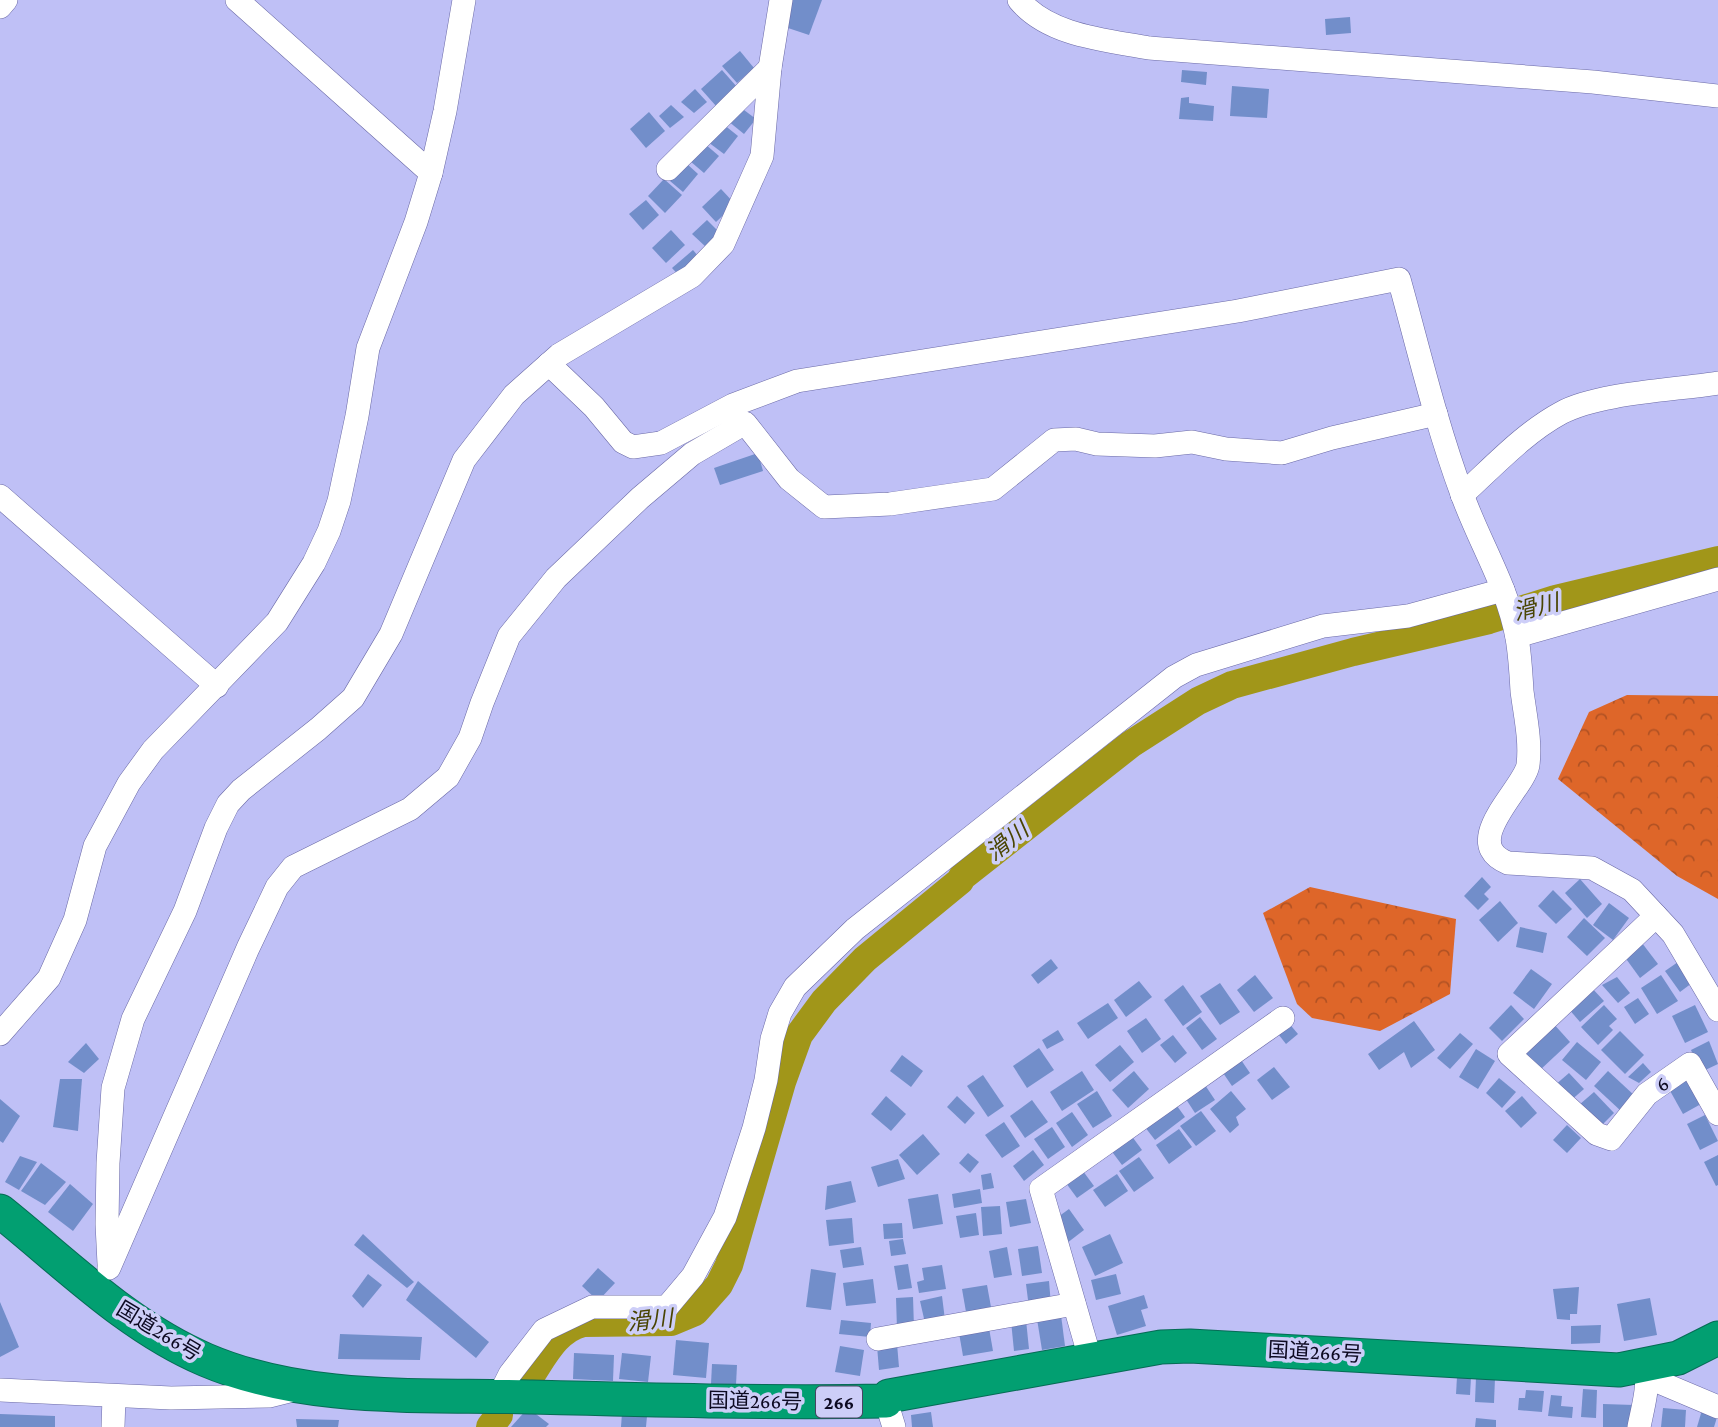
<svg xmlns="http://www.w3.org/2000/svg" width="1718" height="1427" font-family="'Crimson Pro','Noto Sans JP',serif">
	<defs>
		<pattern id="forest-crowns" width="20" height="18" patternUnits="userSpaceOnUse" patternTransform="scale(1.75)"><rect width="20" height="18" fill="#de6629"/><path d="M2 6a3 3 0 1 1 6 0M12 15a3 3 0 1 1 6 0" fill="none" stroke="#b25223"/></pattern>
	</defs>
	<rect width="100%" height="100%" fill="#bfc0f6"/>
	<g fill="url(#forest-crowns)">
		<polygon points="1627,695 1718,696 1718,899 1677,876 1558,779 1589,712"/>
		<polygon points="1310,887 1456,919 1450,994 1380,1031 1312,1018 1297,1004 1263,913"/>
	</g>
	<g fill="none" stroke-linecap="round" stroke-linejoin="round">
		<g stroke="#a19619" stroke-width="28">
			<path d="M530,1377C544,1356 557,1329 583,1323L671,1322L695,1312L719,1285L729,1265L782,1082L799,1035L824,1001L865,959L960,881L962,877L1131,744L1198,701L1232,685L1353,652L1489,620L1555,599L1718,560"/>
			<polyline points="490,1427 499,1415"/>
		</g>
	</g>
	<g fill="#728eca">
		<polygon points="791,0 822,0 809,35 782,26"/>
		<polygon points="1350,17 1351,33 1326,35 1325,19"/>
		<polygon points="740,51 754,68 737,83 722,66"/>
		<polygon points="722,70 737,87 716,106 701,89"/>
		<polygon points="1182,70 1207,72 1206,85 1181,82"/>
		<polygon points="1232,86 1269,89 1267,118 1230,116"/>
		<polygon points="695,89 707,102 694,113 681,102"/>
		<polygon points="1189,97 1189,103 1214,106 1213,121 1179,119 1181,98"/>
		<polygon points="671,105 684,117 670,128 659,116"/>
		<polygon points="740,107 756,119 744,134 728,121"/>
		<polygon points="649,112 665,131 646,148 630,129"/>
		<polygon points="723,124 738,136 724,154 708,142"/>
		<polygon points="705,144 719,156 704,173 690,161"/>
		<polygon points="686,163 698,174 683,192 670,181"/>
		<polygon points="664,179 682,195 665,213 648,196"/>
		<polygon points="721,189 735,204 716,222 702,207"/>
		<polygon points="646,200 659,215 643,230 629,214"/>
		<polygon points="707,220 721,234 707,248 692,234"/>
		<polygon points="671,230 685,245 666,263 652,248"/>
		<polygon points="693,250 703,262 682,279 672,268"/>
		<polygon points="758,453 763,471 720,485 714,468"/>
		<polygon points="1482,877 1491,887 1484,894 1489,899 1478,910 1464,896"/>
		<polygon points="1580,879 1602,904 1587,918 1565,893"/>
		<polygon points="1553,890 1572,909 1556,924 1538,906"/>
		<polygon points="1500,901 1518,923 1498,942 1479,920"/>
		<polygon points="1609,903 1629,918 1613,940 1593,925"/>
		<polygon points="1584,918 1605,938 1587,956 1567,937"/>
		<polygon points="1520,927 1547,933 1543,953 1516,947"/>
		<polygon points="1642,943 1658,964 1640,978 1624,956"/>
		<polygon points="1051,959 1058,968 1038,984 1031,975"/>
		<polygon points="1678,962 1692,983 1680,992 1665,971"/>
		<polygon points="1531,969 1552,984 1534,1009 1513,993"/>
		<polygon points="1255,975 1273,998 1254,1012 1237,990"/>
		<polygon points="1661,975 1678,1001 1657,1014 1641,988"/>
		<polygon points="1617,977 1630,993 1618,1003 1602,985"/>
		<polygon points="1139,981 1152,997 1126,1017 1114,1000"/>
		<polygon points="1220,983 1240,1012 1220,1025 1200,996"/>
		<polygon points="1183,985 1202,1012 1183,1026 1164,1000"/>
		<polygon points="1591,987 1604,1001 1580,1022 1568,1008"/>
		<polygon points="1638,998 1649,1014 1635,1024 1624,1007"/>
		<polygon points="1108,1003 1118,1018 1088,1039 1077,1023"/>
		<polygon points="1511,1005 1524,1019 1502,1041 1489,1028"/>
		<polygon points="1604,1005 1617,1019 1609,1026 1613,1030 1598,1045 1581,1027"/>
		<polygon points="1695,1005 1708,1032 1685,1043 1672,1016"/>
		<polygon points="1200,1017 1217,1039 1202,1050 1186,1028"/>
		<polygon points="1146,1018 1161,1039 1142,1053 1127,1031"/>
		<polygon points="1287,1021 1298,1034 1286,1044 1275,1030"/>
		<polygon points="1414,1021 1435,1050 1411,1068 1404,1052 1379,1070 1368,1054"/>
		<polygon points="1552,1022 1570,1042 1539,1071 1521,1051"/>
		<polygon points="1058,1030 1064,1040 1047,1049 1042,1040"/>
		<polygon points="1620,1031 1644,1055 1625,1074 1601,1050"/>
		<polygon points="1460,1033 1473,1044 1450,1069 1437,1058"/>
		<polygon points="1173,1035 1187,1053 1175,1063 1160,1045"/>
		<polygon points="1709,1041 1718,1064 1701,1072 1691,1050"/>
		<polygon points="1577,1042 1601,1062 1586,1080 1562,1060"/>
		<polygon points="86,1043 99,1059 84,1073 68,1062"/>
		<polygon points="1120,1045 1134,1062 1110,1082 1095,1065"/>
		<polygon points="1039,1048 1054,1070 1027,1088 1013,1066"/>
		<polygon points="1476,1049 1495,1061 1478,1089 1459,1077"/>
		<polygon points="1237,1054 1250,1073 1232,1086 1219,1067"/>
		<polygon points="902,1055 923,1071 911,1087 890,1071"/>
		<polygon points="1643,1063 1651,1072 1639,1083 1628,1077"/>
		<polygon points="1274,1067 1290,1087 1272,1100 1257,1080"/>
		<polygon points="1082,1071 1094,1090 1062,1111 1050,1092"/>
		<polygon points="1134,1071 1149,1089 1128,1108 1112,1090"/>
		<polygon points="1608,1071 1635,1096 1621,1111 1594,1086"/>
		<polygon points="1569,1073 1584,1089 1569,1102 1554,1086"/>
		<polygon points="983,1075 1004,1106 988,1117 967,1086"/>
		<polygon points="1499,1078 1516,1092 1502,1108 1486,1093"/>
		<polygon points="60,1079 82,1079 78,1131 53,1127"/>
		<polygon points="1688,1079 1701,1104 1683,1114 1669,1089"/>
		<polygon points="1205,1085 1215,1100 1195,1113 1182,1093"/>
		<polygon points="1097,1091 1112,1116 1093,1128 1077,1104"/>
		<polygon points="1231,1091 1246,1109 1236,1117 1239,1125 1230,1133 1210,1109"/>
		<polygon points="1594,1092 1614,1113 1600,1127 1579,1105"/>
		<polygon points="886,1096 906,1114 891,1131 871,1114"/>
		<polygon points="957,1096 975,1113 965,1124 947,1107"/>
		<polygon points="1522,1096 1537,1113 1521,1128 1505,1111"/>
		<polygon points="0,1099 20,1116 3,1143 0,1141"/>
		<polygon points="1172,1099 1185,1117 1155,1140 1141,1122"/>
		<polygon points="1032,1100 1048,1122 1025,1138 1010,1116"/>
		<polygon points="1201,1111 1216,1131 1196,1146 1180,1126"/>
		<polygon points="1072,1112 1088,1135 1072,1147 1056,1123"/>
		<polygon points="1705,1115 1718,1141 1700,1150 1687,1124"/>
		<polygon points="1004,1122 1020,1146 1002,1158 985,1135"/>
		<polygon points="1567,1125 1581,1138 1567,1153 1553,1140"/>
		<polygon points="1052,1127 1065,1147 1048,1159 1034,1139"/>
		<polygon points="1179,1129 1192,1147 1169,1164 1156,1145"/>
		<polygon points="1128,1131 1142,1150 1122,1165 1107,1145"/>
		<polygon points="923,1134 940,1154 917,1175 899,1155"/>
		<polygon points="1033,1150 1044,1165 1024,1181 1013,1166"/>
		<polygon points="968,1153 979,1162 970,1173 959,1163"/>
		<polygon points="1718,1155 1718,1185 1716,1186 1704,1162"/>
		<polygon points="20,1156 37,1162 19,1190 5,1182"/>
		<polygon points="1139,1157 1154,1178 1134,1192 1119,1171"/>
		<polygon points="898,1159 905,1179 878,1187 871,1167"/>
		<polygon points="41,1163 66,1182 45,1205 21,1191"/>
		<polygon points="1080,1167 1094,1186 1077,1198 1063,1179"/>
		<polygon points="991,1173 994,1188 983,1190 981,1175"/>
		<polygon points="1117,1174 1128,1191 1105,1207 1093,1190"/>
		<polygon points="851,1181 856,1202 825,1210 827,1186"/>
		<polygon points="70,1184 93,1204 73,1231 48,1212"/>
		<polygon points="980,1189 982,1203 954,1208 952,1194"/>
		<polygon points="938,1194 943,1224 913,1229 908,1199"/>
		<polygon points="1026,1199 1031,1223 1010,1227 1006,1202"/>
		<polygon points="1000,1206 1002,1234 983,1236 981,1207"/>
		<polygon points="1069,1209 1084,1230 1067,1243 1051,1222"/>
		<polygon points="976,1213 979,1235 960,1238 956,1216"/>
		<polygon points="852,1218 854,1243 829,1246 826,1220"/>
		<polygon points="902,1223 903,1238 884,1239 883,1224"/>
		<polygon points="363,1234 414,1282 407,1288 354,1245"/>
		<polygon points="1110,1234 1123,1263 1095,1276 1082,1247"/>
		<polygon points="903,1239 906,1254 891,1256 889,1241"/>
		<polygon points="1038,1246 1042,1273 1022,1276 1018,1249"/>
		<polygon points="861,1247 864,1265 843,1268 840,1250"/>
		<polygon points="1007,1247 1012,1275 994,1278 989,1251"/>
		<polygon points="908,1264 912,1288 898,1290 894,1266"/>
		<polygon points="942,1265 946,1289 919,1293 917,1282 924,1280 922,1268"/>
		<polygon points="598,1268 615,1283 598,1301 582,1286"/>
		<polygon points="811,1269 836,1273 831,1310 806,1307"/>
		<polygon points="368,1274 382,1285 363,1308 352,1296"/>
		<polygon points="1116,1274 1121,1294 1096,1300 1091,1280"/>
		<polygon points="873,1279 876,1303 846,1306 843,1283"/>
		<polygon points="418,1281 489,1342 476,1358 406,1300"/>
		<polygon points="1049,1281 1051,1305 1029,1308 1026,1284"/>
		<polygon points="987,1285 991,1307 966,1312 962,1289"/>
		<polygon points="1579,1287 1577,1314 1570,1314 1570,1320 1557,1319 1553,1289"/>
		<polygon points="1144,1295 1148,1308 1141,1310 1146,1326 1117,1335 1108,1306"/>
		<polygon points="942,1296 945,1320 925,1323 920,1301"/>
		<polygon points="913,1297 914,1328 897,1329 896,1298"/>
		<polygon points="1650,1298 1657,1335 1624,1341 1617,1304"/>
		<polygon points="0,1302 19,1347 0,1357"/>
		<polygon points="1061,1315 1065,1346 1042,1350 1037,1319"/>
		<polygon points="841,1320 871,1323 870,1337 839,1334"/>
		<polygon points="1026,1320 1029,1349 1014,1351 1011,1321"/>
		<polygon points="1601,1325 1600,1343 1571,1344 1571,1326"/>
		<polygon points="989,1328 993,1351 963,1356 959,1333"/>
		<polygon points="340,1334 422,1337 420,1360 338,1359"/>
		<polygon points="676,1340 709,1343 706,1378 673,1375"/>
		<polygon points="897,1344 899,1367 879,1370 877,1346"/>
		<polygon points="840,1346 864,1350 860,1376 835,1372"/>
		<polygon points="574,1353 614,1355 613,1381 573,1379"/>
		<polygon points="622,1353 651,1356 648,1382 619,1379"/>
		<polygon points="712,1364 737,1365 736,1385 711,1384"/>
		<polygon points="1457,1377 1471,1377 1470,1395 1456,1394"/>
		<polygon points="1476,1377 1495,1378 1494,1403 1475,1402"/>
		<polygon points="1583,1389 1597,1390 1596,1418 1581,1417"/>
		<polygon points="1526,1390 1544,1391 1542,1412 1518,1410 1519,1398 1525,1398"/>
		<polygon points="1551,1395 1562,1396 1561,1406 1573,1407 1572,1418 1548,1416"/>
		<polygon points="1603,1404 1634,1405 1633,1427 1603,1427"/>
		<polygon points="528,1408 549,1424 546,1427 511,1427"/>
		<polygon points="1663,1408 1686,1410 1685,1427 1661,1427"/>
		<polygon points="1702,1410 1718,1414 1714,1427 1697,1427"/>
		<polygon points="931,1412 933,1427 912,1427 911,1415"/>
		<polygon points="622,1413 647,1416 646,1427 621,1427"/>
		<polygon points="0,1414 55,1416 55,1427 0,1427"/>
		<polygon points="1476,1418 1496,1420 1496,1427 1475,1427"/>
		<polygon points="296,1419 339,1420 338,1427 297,1427"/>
	</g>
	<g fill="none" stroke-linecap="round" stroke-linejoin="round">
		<g stroke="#6a69a6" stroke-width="24">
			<g id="minor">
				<polyline points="237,0 431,173"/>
				<path d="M1019,0C1049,36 1106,40 1149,48L1593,82L1718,96"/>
				<polyline points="0,7 6,0"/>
				<polyline points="668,169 770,68"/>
				<path d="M549,364L594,407L623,442L633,447L661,443L733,405L797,381L1238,311L1399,279C1419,351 1436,424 1462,494C1479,542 1508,587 1517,638C1520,655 1521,673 1522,691C1525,715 1531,740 1528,765C1524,789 1458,843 1508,863L1592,868L1632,890L1673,934L1718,1010"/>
				<path d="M1462,495C1493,467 1524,433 1561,413C1597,393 1675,390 1718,383"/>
				<polyline points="0,496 217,686"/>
				<polyline points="1517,636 1718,579"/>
				<polyline points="1656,916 1509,1054 1597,1134 1611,1139 1647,1094 1690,1064 1718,1114"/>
				<polyline points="0,1034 49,978 75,920 95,846 129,783 153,750 277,622 314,563 329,531 339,501 357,416 368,348 416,222 431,173 445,111 464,0"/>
				<polyline points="109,1264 107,1224 108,1163 113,1088 133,1019 185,911 216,828 228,804 241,790 318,729 353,698 391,634 464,460 514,395 559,355 692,276 723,244 762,156 770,68 781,0"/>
				<polyline points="109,1268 248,948 277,887 293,867 410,809 448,777 470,738 482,703 509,636 556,578 640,498 692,454 745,423 789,479 824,507 890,504 993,489 1054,440 1076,439 1097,444 1155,446 1192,442 1226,449 1282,453 1332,438 1436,414"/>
				<polyline points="878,1339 1074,1304"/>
				<polyline points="1090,1358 1041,1189 1283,1018"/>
				<polyline points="1647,1377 1718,1407"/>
				<polyline points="0,1390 171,1398 269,1396 293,1390"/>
				<polyline points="499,1396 510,1374 544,1330 592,1307 667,1307 693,1276 725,1217 754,1128 766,1080 772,1039 780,1013 795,987 855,929 1174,677 1196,665 1323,626 1408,616 1503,590"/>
				<polyline points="886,1401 894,1427"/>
				<polyline points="113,1427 114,1397"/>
				<path d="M1639,1427C1643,1407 1649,1387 1646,1366"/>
			</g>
		</g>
		<g stroke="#066b55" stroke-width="35">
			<path id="highway" d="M0,1211C65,1263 128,1327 206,1360C307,1403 422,1394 530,1397C649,1400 767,1403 886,1401L889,1396L1161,1347L1190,1346L1619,1370L1678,1358L1718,1338"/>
		</g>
		<use href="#minor" stroke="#fff" stroke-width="23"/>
		<use href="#highway" stroke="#029f71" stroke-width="33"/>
	</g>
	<g text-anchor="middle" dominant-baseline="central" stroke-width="7" stroke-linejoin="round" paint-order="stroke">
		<rect fill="#cdcef8" stroke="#474562" stroke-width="2" x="816" y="1386.5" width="46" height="31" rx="5"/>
		<g font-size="19" font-weight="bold" fill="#0d0a22">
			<text x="839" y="1402">266</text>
		</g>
		<g font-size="21" fill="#0d0a22" stroke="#cdcef8">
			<text transform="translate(1662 1084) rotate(-35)">6</text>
			<text transform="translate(159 1331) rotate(31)">国道266号</text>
			<text transform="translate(1315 1352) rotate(3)">国道266号</text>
			<text transform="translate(755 1401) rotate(1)">国道266号</text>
		</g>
		<g font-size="23" font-style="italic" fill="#494402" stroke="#cdcef8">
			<text transform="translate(1536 607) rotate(-14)">滑川</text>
			<text transform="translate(1007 841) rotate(-38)">滑川</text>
			<text transform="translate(650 1320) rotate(-6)">滑川</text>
		</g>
	</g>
</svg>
